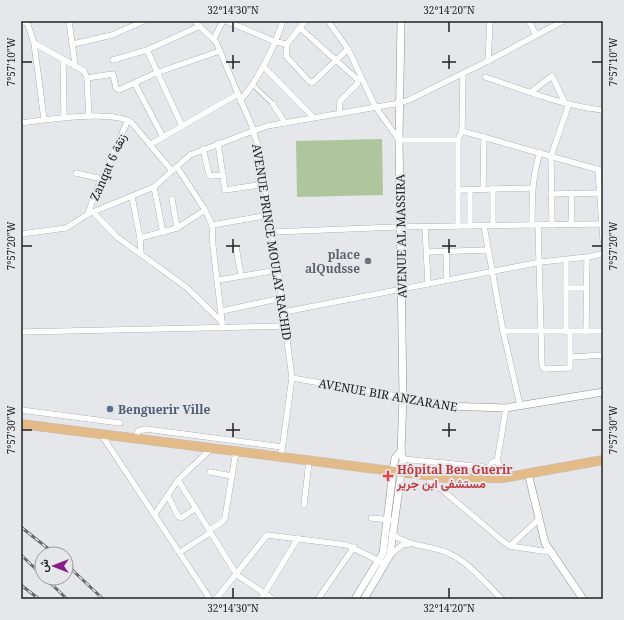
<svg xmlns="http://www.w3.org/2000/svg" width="624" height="620" font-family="'Noto Serif',Vazirmatn,serif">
	<rect width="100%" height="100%" fill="#e6e7ea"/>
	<polygon fill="#afc59e" points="382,139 383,195 297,197 296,141"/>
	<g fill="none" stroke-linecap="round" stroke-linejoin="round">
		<g stroke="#8f9093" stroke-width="5">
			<polyline id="pedestrian" points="253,85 273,104"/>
		</g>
		<g stroke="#8f9093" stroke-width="6">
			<g id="minor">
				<polyline points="69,21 75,65"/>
				<polyline points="194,21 216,42 251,124 257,143 273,232 292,378 281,457"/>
				<polyline points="226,21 276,42 287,44 305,21"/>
				<polyline points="328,21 348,49 375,106 399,140 458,140"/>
				<polyline points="529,21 536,35"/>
				<polyline points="21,22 27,22 34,43 84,71 87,78 89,116"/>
				<polyline points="300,28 357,79 358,83 340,101 339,113"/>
				<polyline points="214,38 223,21"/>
				<polyline points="34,43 44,119"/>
				<polyline points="73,44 112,35 144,21"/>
				<polyline points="287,44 286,56 309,81 312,83 348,49"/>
				<polyline points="147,50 182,126"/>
				<polyline points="63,59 64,117"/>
				<polyline points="113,60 147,50 200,26"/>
				<polyline points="488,61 490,21"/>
				<polyline points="263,66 313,117"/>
				<path d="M485,77C524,90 563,106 603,110"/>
				<polyline points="87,78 113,74 116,88 119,90 156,73 220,51"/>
				<polyline points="135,84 163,137"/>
				<polyline points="531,92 552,76 565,103"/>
				<path d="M240,101C260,77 273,50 283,21"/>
				<polyline points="273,104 285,123"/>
				<path d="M21,123C44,120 114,109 132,123L172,171"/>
				<polyline points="462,131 603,171"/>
				<polyline points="218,143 225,190 265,184"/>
				<polyline points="151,144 238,94"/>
				<polyline points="203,149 209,174 211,176 223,175"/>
				<polyline points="177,167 205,210 212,225 213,246 222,322"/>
				<polyline points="598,169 603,240"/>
				<polyline points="76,173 102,179"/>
				<polyline points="154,187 163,233"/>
				<polyline points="483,189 484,137"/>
				<polyline points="493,189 493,226"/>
				<polyline points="458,190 532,188"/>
				<polyline points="470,190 470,226"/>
				<polyline points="551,194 600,193"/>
				<polyline points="132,197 140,238 141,253"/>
				<polyline points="172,199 177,228"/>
				<polyline points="93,212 117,237 186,287 222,322 222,328"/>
				<polyline points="88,214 95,194 128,120"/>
				<polyline points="212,225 270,215"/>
				<path d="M532,225C532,199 532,177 540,152"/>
				<polyline points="538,225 542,366 544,369 570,368 570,332"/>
				<polyline points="552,225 551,156 569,104"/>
				<polyline points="571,225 572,193"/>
				<polyline points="458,226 458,140 462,131 463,74"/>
				<polyline points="484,226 503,331 520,405"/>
				<polyline points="425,227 428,283"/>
				<polyline points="273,232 396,227 601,224"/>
				<polyline points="21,234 66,228 88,214 154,187 190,155 245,134 267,126 400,103 409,100 488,61 563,21"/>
				<polyline points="140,238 177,228 205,210"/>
				<polyline points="236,247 241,276"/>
				<polyline points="446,251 447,280"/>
				<polyline points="427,252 488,250"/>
				<polyline points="566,260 566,332"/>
				<polyline points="218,280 278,270"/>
				<polyline points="566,288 586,288"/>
				<polyline points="222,311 282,298"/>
				<polyline points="284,312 541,262 587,257 603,254"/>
				<polyline points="503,331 603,331"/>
				<polyline points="586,331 587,257"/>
				<polyline points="21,332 285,326"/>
				<polyline points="572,357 603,355"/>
				<polyline points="292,378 403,397"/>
				<polyline points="21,410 120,423"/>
				<polyline points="101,434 210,599"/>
				<polyline points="136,438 138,431 146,429 282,447"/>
				<polyline points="403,459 484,467 488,479"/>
				<circle cx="495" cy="466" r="4.5"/>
				<polyline points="497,462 506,408"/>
				<polyline points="210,472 232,476"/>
				<polyline points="427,477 505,543 510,546 549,552"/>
				<polyline points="178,480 237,575 273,599"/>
				<polyline points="168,496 178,516 181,518 196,508"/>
				<polyline points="304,505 309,461"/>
				<polyline points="155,514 178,480 212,448"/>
				<polyline points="371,518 391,520"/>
				<polyline points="209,530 221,523 225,518 236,451"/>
				<path d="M392,534C409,547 429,545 448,553C469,562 485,583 502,599"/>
				<polyline points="510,546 538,520"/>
				<polyline points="180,552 210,533"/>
				<polyline points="390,555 402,545 409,544"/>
				<polyline points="216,599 267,535 347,545 381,562"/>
				<polyline points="261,599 298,538"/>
				<polyline points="318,599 354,547"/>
			</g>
		</g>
		<g stroke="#8f9093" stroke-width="8">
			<g id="tertiary">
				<polyline points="403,397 445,406 506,408 603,392"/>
				<polyline points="528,473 545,543 583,599"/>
				<polyline points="355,599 383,553 393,472 395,458 401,451"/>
				<polyline points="364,599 390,555 403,459 401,451 403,397 399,140 401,21"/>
			</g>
		</g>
		<g stroke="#c1c1c1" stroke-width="10">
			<polyline id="primary" points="21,424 447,478 503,478 603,460"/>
		</g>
		<use href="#pedestrian" stroke="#fff" stroke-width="4"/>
		<use href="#minor" stroke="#fff" stroke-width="5.5"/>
		<use href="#tertiary" stroke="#fff" stroke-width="7"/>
		<use href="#primary" stroke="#e3bb89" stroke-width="9"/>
		<g stroke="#6a6a6c" stroke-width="3">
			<g id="rail">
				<polyline points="21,527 55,554"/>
				<polyline points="21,555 42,575"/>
				<polyline points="66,564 103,599"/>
				<polyline points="45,578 67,599"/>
				<polyline points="21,585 39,599"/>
			</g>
		</g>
		<use href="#rail" stroke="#e6e7ea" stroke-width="1.5" stroke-dasharray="4.5" stroke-linecap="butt"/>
	</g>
	<path fill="none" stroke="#222223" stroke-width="1.5" d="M233,22V32M449,22V32M233,55V69M449,55V69M22,62H32M226,62H240M442,62H456M592,62H602M233,239V253M449,239V253M22,246H32M226,246H240M442,246H456M592,246H602M233,423V437M449,423V437M22,430H32M226,430H240M442,430H456M592,430H602M233,588V598M449,588V598"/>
	<circle fill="#6b7280" stroke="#e6e7ea" stroke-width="1.5" cx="368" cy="261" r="4"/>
	<circle fill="#5c6f8a" stroke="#e6e7ea" stroke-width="1.5" cx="110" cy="409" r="4"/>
	<path fill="#e0444e" stroke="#e6e7ea" stroke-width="1.5" d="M386 470h4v4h4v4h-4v4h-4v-4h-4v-4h4z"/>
	<g text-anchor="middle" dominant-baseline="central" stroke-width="4" stroke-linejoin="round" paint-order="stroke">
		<g font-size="12" fill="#222223" stroke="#e6e7ea">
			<text transform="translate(108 167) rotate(-66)">Zanqat 6 زنقة</text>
			<text transform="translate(401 236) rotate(-91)">AVENUE AL MASSIRA</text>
			<text transform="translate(272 242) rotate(81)">AVENUE PRINCE MOULAY RACHID</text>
			<text transform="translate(388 395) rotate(10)">AVENUE BIR ANZARANE</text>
		</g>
		<g font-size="12" font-weight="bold" fill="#5b616d" stroke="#e6e7ea" text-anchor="end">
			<text x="360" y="254">place<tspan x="360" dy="14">alQudsse</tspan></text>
		</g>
		<g font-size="12" font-weight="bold" fill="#4e5e75" stroke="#e6e7ea" text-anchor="start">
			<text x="118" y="409">Benguerir Ville</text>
		</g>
		<g font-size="12" font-weight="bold" fill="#be3a42" stroke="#e6e7ea" text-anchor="start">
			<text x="397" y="469">Hôpital Ben Guerir<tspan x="397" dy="14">مستشفى ابن جرير</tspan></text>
		</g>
	</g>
	<rect width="624" height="620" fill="none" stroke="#e6e7ea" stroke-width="44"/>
	<g transform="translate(54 566) rotate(270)"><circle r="19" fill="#e6e7ea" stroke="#98989a"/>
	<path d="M0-3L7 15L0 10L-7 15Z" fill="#891f85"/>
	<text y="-6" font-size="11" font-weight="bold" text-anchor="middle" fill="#222223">ش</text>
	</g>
	<rect x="22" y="22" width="580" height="576" fill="none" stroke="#222223" stroke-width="1.5"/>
	<g font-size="10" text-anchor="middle" fill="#222223">
		<text x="233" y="14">32°14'30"N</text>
		<text x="449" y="14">32°14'20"N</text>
		<text transform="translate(613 62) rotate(-90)" y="4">7°57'10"W</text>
		<text transform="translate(11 62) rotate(-90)" y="4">7°57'10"W</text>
		<text transform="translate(613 246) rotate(-90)" y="4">7°57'20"W</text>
		<text transform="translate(11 246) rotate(-90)" y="4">7°57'20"W</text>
		<text transform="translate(613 430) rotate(-90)" y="4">7°57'30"W</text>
		<text transform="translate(11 430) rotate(-90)" y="4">7°57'30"W</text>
		<text x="233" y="612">32°14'30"N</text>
		<text x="449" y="612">32°14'20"N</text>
	</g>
</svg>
